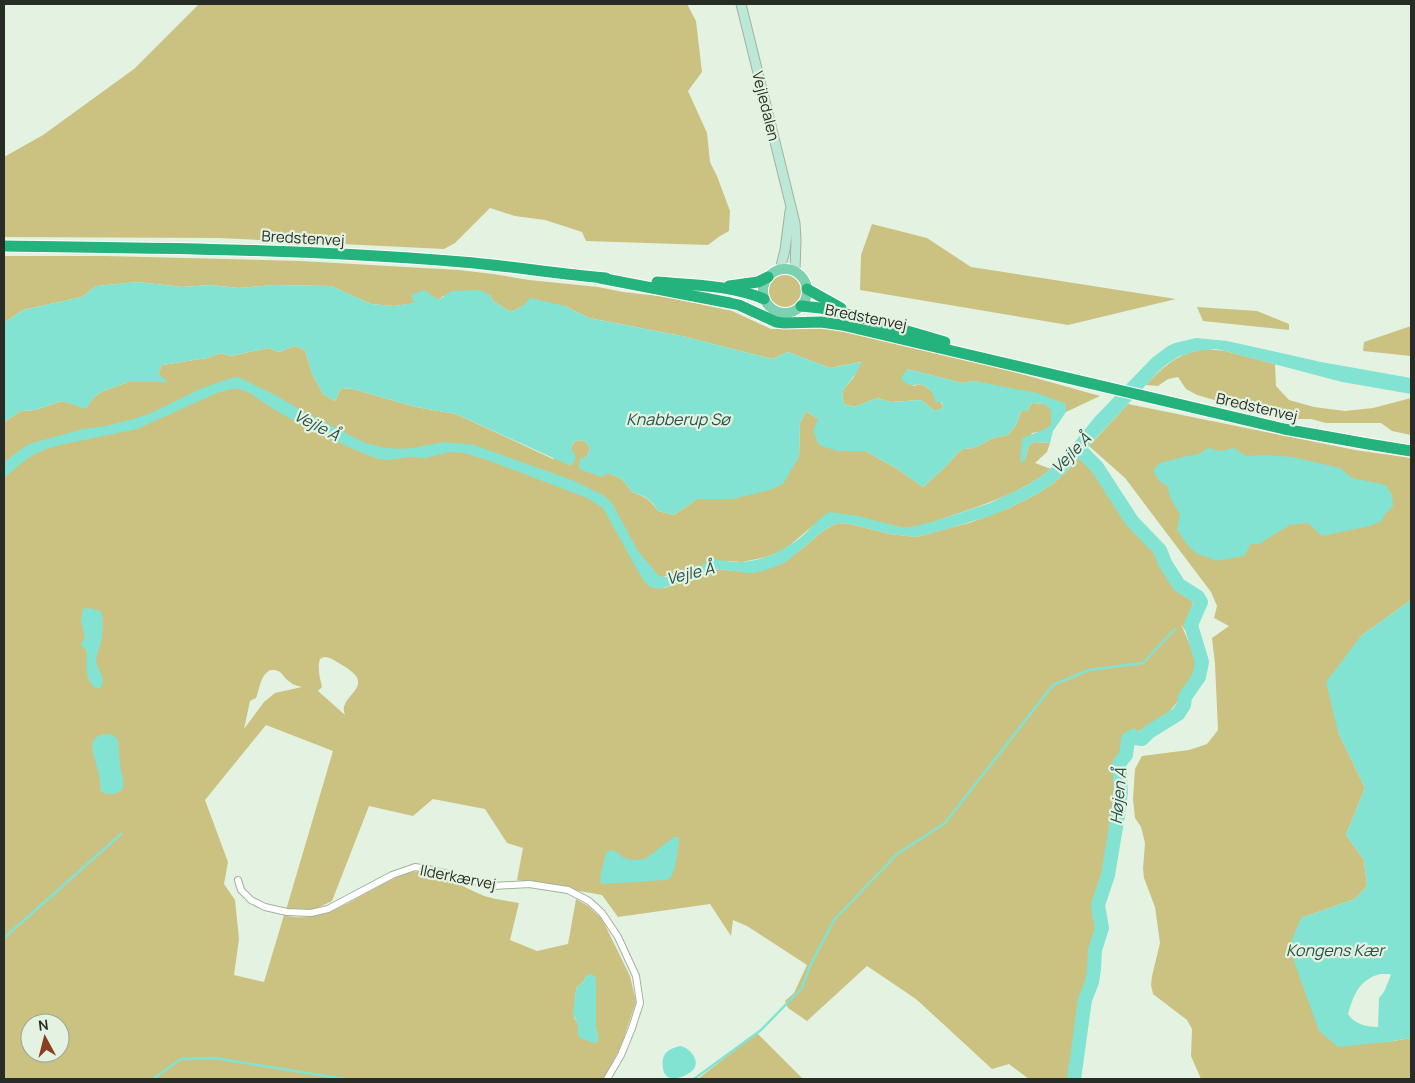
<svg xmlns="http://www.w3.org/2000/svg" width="1415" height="1083" font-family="Manrope,sans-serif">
	<rect width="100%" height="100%" fill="#e4f3e1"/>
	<g fill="#cbc281" fill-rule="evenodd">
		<polygon points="199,4 687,4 696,21 702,72 688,91 707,133 710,162 717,176 730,211 729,231 720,236 708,245 586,241 582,232 545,220 515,216 490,208 455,243 444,249 219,238 4,237 4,157 43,135 134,69"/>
		<polygon points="872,224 927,238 971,267 1176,299 1068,325 860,290 861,255"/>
		<path d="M4,256H105L301,261L459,270L493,274L529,280L598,287L623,292L667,297L732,311L771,329H793L822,327L846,330L961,357L1100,396L1066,412V404L974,381L962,383L907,369L913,386L921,384C930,389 942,398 943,408L935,411L921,400L890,402L877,398L854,407L844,404C840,388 845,389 853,378C856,373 859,367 861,362L830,368L788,352L772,359L682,336L589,318L565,306H523L511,312L493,301L490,295L443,296L439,300L394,306L371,304L331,286L274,285L239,288L210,285L182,287L138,282L96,286L82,297L23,310L4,323Z"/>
		<circle cx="785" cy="291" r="17"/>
		<polygon points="1197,307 1257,311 1289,324 1289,330 1203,321"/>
		<polygon points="1411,326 1411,356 1363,351 1364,342"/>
		<path d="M294,346L305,350L312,374L323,394L335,401L341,388L353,389L416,407L456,414L553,459L571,448L574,442L579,440L586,442L590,448L587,456L608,473L622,479L632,492C644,496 651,500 658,511L674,515L697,499H732L796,461L799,457L800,423L806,411L818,419L837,451H865L896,468L923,487L942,470L962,449L974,448L993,438L1008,435L1016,425L1021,411H1027L1032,403L1044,404L1051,409V426L1044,431L1032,433L1020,461H1025L1028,447L1033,442L1050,443L1047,452L1035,463L1051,469C1023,492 987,504 953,515C936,521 917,529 900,527L827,514L790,545L783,550L766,557L742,562L726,561L704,565L691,571L680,574L661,577L664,588L699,578L719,569L732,571L798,552L823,531L833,525L839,523L850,524L890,534L916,537L972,522L1009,508L1037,494L1055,482L1067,471L1083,453L1104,483L1129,521L1155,552L1172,584L1193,599L1192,611L1185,630L1181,624L1190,645L1198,652L1197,668L1195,676L1186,685L1179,700L1169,712L1140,731H1133L1125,738L1126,755L1121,761L1119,765L1121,792L1117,821L1108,875L1098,905L1102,928L1095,950L1094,969L1092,982L1085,1000L1074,1079H1029L1009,1064L992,1069L916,999L867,966L807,1021L788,1008L785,1001L794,993L807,965L747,926L733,920L731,936L710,904L618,917L602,895L517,880L523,848L507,843L485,809L433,799L413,816L369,806L332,901L311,911L286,910L333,751L266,725L205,800L228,862L224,884L235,900L239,939L234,975L264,982L284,915C323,926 358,895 391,880C398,877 405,873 413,872C438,868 465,890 488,897C498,900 509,901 519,903L510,940L537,951L568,944L576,899L588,906L602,919L630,976L636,1002L621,1046L604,1079H4V422L21,411L35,410L62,401L86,408L93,398L101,392L128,382H167L158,374L162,365L207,358L221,353L231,356L268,348L279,352ZM324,657C331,657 335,661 342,665C381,687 336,695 345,715L318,691L322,687C320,678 317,668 320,659ZM270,670C283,669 281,676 290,682C293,685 298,686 302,687L275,693L264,702L244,729L250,701L256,698C260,688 260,676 270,670ZM587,975L596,981V1028L598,1035H578V1024L574,1017L575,995L577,987L583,982ZM30,1023H60V1053H30Z"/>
		<path d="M1206,349L1225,351L1275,364L1276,386L1289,400L1314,407L1345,411L1373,408L1411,398V435L1392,431L1381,423H1326L1311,419H1290L1246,409L1197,395L1186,389L1178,377L1168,379L1158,386L1146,385C1165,365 1178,353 1206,349Z"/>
		<polygon points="1128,404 1355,450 1411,458 1411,600 1361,636 1338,732 1365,788 1346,835 1364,860 1367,886 1355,899 1301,918 1319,1031 1387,1042 1411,1038 1411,1079 1201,1079 1191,1056 1192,1029 1187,1020 1153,994 1151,985 1152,976 1160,943 1155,907 1144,878 1143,869 1145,843 1141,827 1135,818 1133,799 1135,769 1142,756 1189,750 1207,744 1218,730 1215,664 1212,638 1229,626 1214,618 1217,606 1211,592 1125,478 1089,446"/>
		<polygon points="757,1033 803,1079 697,1079 699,1078"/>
	</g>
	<g fill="#82e3d2" fill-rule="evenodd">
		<path d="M138,282L182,287L210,285L239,288L274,285L331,286L371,304L394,306L414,303L411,295L424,290L439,300L451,291L480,290L490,295L493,301L511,312L523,306L530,298L565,306L589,318L682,336L772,359L788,352L830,368L862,362C859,367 857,373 853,377C845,389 840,389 844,404L854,407L877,398L890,402L921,400L935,411L943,408L942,402H935C934,392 930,389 921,384C913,386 905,386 901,378L907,369L962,383L974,381L1037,393L1066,404V412L1053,431L1050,443L1033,442L1028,447L1025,461L1020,462L1022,439C1032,433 1042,432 1051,425V410L1044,404L1032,403L1027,411H1021L1016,425L1008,435L993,438L974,448L962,449L942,470L923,487L896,468L865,451H837L819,445L813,431L818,419L806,411L800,423L799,457L783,484L770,490L732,499H697L674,515L658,511C651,499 645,496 632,492L622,479L608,473L602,477L579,469L580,459L587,456L590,448L586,442L579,440L574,442L571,448L576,458L571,466L456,414L416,407L353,389L341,388L335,401L323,394L312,374L305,350L294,346L279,352L268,348L231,356L221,353L207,358L162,365L158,374L168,382H128L101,392L93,398L86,409L62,401L35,410L21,411L4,422V323L23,310L82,297L96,286Z"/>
		<path d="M1196,338L1227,341L1321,362L1411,378V394L1342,382L1225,351L1215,349L1196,351L1178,357L1167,364L1159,371L1097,437L1067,471L1055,482L1037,494L1009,508L990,516L940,531L916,537L890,534L850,524L839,523L833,525L823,531L785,563L766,570L755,573H746L719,569L699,578L659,589L650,587L643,580L603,508L587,498L490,461L464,453L450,452L425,458L408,457L390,460L379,459L362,453L306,427L275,410L248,392L238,389H231L217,393L137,429L60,445L44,450L33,455L23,462L4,478V463L13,455L29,444L83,429L106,426L133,419L151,413L200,389L228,379L238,377L275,395L299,409L365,443L381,447L399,449L412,448L444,442L474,445L572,480L603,495L608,499L613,505L638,551L659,576C676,581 698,568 711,559C719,559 727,562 735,562C759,563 781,552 800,538C810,530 818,518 830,512L858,516L900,527H911L932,522L990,503L1026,486L1043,475L1061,459L1095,417L1152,358L1168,346L1175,343Z"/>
		<path d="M1208,448L1221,451L1234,448L1246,456L1266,455L1292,457L1340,468L1352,478L1386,485L1392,495L1393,506L1384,515L1382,521L1370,526L1322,536L1308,523L1290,525L1259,544H1251L1244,556L1215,561C1207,555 1206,558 1200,555C1190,551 1183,538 1177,530L1180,514L1170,497L1167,486L1159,481L1153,470L1160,463L1187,456L1199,454Z"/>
		<path d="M1411,600V1038L1387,1042L1338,1047L1319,1031L1289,947L1301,918L1355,899L1367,886L1364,860L1346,835L1365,788L1338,732L1326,682L1361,636ZM1380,974H1389L1391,975L1384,992L1379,998L1378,1027C1367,1027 1354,1024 1348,1014C1354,994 1359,980 1380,974Z"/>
		<path d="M83,609L87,608L98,610C99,611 100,611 101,612C103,615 103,632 102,636C102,644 97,651 96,659C96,670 111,683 97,689C85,682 86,666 87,654L86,651L81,644L85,637L81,621Z"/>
		<path d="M107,734L113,735L118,740C119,748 119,756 120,764C121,776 131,792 112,794C107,794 105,794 101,791C100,784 100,778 98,771C95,756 83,736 107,734Z"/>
		<path d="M674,837H679C679,845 676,868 672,875C670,879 670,878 666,880L601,884C599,874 604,863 606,853L610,850L615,851L624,858L633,860L645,859Z"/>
		<polygon points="591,974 595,976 596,981 596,1027 598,1035 598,1042 594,1043 580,1038 578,1035 578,1024 573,1014 575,995 577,987 583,982 587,975"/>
		<path d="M680,1046C688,1047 699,1058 695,1067C692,1074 677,1080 670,1078C667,1077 666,1075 664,1073C660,1057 664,1050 680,1046Z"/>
	</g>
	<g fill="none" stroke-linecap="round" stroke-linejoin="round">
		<g stroke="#82e3d2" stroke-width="2.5">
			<polyline points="4,938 121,834"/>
			<polyline points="153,1079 181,1059 214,1058 345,1079"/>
			<polyline points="694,1079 761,1030 802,988 810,966 834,920 897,854 945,823 1053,685 1089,670 1143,663 1175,629"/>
		</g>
		<polyline stroke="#82e3d2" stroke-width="14" points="1074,1079 1085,1000 1092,982 1094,969 1095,950 1102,928 1098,905 1108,875 1117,821 1121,792 1119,765 1121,761 1126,755 1128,739 1133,736 1135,738 1142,739 1149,732 1178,714 1184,705 1185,697 1199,677 1202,662 1191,625 1201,602 1198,597 1179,585 1165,563 1160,550 1132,521 1097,467 1079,449"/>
		<g stroke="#a2b1a0" stroke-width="8">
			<polyline id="street" points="238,880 241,890 251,900 265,907 287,912 311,913 328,909 392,875 415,867 433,870 493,886 529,884 568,890 589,901 602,913 618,937 636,976 640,1003 632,1028 621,1055 607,1079"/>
		</g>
		<g stroke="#a2b1a0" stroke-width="11">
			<g id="secondary">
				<polyline points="741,4 795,223 796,240 795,271"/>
				<polyline points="780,270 785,250 790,211"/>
			</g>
		</g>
		<g stroke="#fff" stroke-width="12">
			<circle id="primary" cx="785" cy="291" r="22"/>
		</g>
		<g stroke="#fff" stroke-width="13">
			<g id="highway">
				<path d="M4,246C157,248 310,249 462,262C510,266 558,274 606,278"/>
				<polyline points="600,278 730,303 739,305 776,322 784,323 821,322 842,325 1284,429 1368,444 1411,451"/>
				<path d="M657,282C693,285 730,285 764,299"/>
				<polyline points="729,286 758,282 768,277"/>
				<polyline points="807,289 841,308"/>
				<polyline points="801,306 820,308 856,316 945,342"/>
			</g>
		</g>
		<use href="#street" stroke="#fff" stroke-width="6"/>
		<use href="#secondary" stroke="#bde8d8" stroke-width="9"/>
		<use href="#primary" stroke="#7cd1b0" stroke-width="10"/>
		<use href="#highway" stroke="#24b37c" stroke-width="11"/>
	</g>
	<g text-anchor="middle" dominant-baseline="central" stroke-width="4.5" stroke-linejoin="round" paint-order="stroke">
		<g font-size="15" fill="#272d26" stroke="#e4f3e1">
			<text transform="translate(766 106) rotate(76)">Vejledalen</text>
			<text transform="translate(303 238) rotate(3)">Bredstenvej</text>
			<text transform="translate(866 317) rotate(11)">Bredstenvej</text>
			<text transform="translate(1257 407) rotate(13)">Bredstenvej</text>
			<text transform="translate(458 877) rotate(11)">Ilderkærvej</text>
		</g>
		<g font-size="16" font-style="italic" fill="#26514a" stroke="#e4f3e1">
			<text x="678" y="419">Knabberup Sø</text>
			<text transform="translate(317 425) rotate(27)">Vejle Å</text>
			<text transform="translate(1071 453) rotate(-46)">Vejle Å</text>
			<text transform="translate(690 573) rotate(-14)">Vejle Å</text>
			<text transform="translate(1118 796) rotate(-85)">Højen Å</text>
			<text x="1335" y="950">Kongens Kær</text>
		</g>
	</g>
	<rect width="1415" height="1083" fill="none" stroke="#272d26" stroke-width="10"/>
	<g transform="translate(45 1038) rotate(353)"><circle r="24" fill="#e4f3e1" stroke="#98a496"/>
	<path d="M0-4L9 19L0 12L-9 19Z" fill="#873e21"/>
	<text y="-8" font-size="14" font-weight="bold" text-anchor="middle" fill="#272d26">N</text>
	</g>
</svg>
